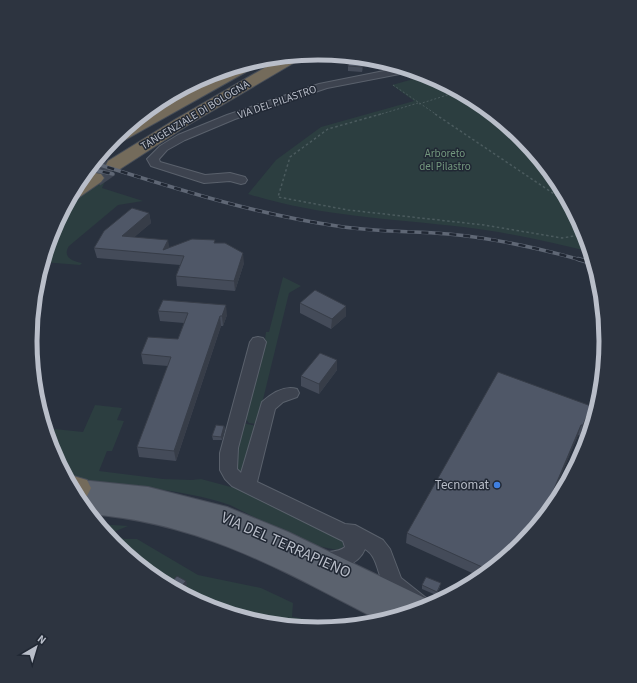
<svg xmlns="http://www.w3.org/2000/svg" width="637" height="683" font-family="'Source Sans 3',sans-serif">
	<rect width="100%" height="100%" fill="#29313e"/>
	<g fill="#2c3e40">
		<path d="M428,75C504,107 567,172 591,252C549,242 507,232 463,227C391,219 317,216 248,194L276,160L321,127L414,101L392,85Z"/>
		<path d="M101,180L105,181L102,188L143,201L118,205L69,246C62,257 72,261 82,263L80,265L43,262L52,231L64,209Z"/>
		<polygon points="283,277 301,286 289,293 257,424 249,423 246,419 248,409 266,340 265,339 266,332 269,332"/>
		<path d="M95,405L122,408L117,420L124,421L112,451H107L99,471L163,479L192,480L201,479L242,490L340,537L344,542L343,547L337,550L308,544L230,505C177,487 120,487 66,477L52,452L45,428L83,432Z"/>
		<polygon points="242,423 257,426 242,472 238,470 235,457"/>
		<polygon points="97,524 128,526 106,535"/>
		<polygon points="119,536 124,539 137,539 198,575 261,588 293,603 292,617 312,620 330,629 318,630 262,624 208,608 158,581 110,540"/>
	</g>
	<g fill="none" stroke-linecap="round" stroke-linejoin="round">
		<polyline stroke="#3f4653" stroke-width="18" stroke-dasharray="18 8" stroke-linecap="butt" points="95,178 114,165"/>
		<g stroke="#5a616c" stroke-width="2">
			<g id="minor">
				<polygon points="404,67 415,71 327,88 235,119 185,140 167,150 159,159 160,162 205,175 230,173 245,177 247,180 245,183 241,184 230,181 204,183 151,166 147,159 160,146 178,135 227,115 319,84"/>
				<path d="M258,337L263,338L266,342L238,448L237,469L241,473L262,402C271,394 284,385 297,389L299,393L297,397L283,402L275,409L257,482L345,524L355,525L383,540L390,549L401,578L435,605L415,612C407,605 394,599 387,590C377,578 379,557 365,549C358,567 334,572 317,566L314,560L317,554C326,551 338,553 345,547L343,541L232,486L225,479L220,470V453L250,342L253,338Z"/>
			</g>
		</g>
		<g stroke="#464c58" stroke-width="2">
			<path id="major" d="M71,479L148,487L227,507L288,532L433,602L435,605L382,622C284,571 202,523 89,514L78,502L67,480Z"/>
		</g>
		<g stroke="#474e59" stroke-width="2">
			<g id="highway">
				<polygon points="304,55 302,58 188,125 120,169 114,170 108,169 106,165 108,161 176,119 285,56"/>
				<polygon points="262,59 264,60 262,63 116,145 107,146 115,137 135,121 156,109 233,68"/>
				<path d="M95,173L101,174L104,178L101,182L78,198L69,199C76,186 81,176 95,173Z"/>
				<polygon points="70,475 87,480 91,488 87,496 77,498 65,477"/>
			</g>
		</g>
		<g stroke="#4b5b5e" stroke-width="1" stroke-dasharray="2 2" stroke-linecap="butt">
			<polyline points="393,85 437,115"/>
			<polyline points="419,104 460,91"/>
			<polyline points="378,115 418,103"/>
		</g>
		<g stroke="#4b5b5e" stroke-width="1.5" stroke-dasharray="2.5 2.5" stroke-linecap="butt">
			<polyline points="381,114 328,129 290,157 278,197 348,210 484,225 562,238 586,234"/>
			<polyline points="435,114 572,206"/>
		</g>
		<use href="#minor" fill="#3d434f" fill-rule="evenodd"/>
		<use href="#major" fill="#5b626e" fill-rule="evenodd"/>
		<use href="#highway" fill="#746b5b" fill-rule="evenodd"/>
		<g stroke="#5f6775" stroke-width="3.5">
			<g id="rail-far1">
				<path d="M94,163C174,188 254,214 337,226C373,232 411,231 448,234C493,238 538,248 581,260"/>
				<polyline points="89,169 113,174"/>
			</g>
		</g>
		<g stroke="#5f6775" stroke-width="4.5">
			<polyline id="rail" points="578,259 595,264"/>
		</g>
		<use href="#rail-far1" stroke="#212834" stroke-width="2.5" stroke-dasharray="7" stroke-linecap="butt"/>
		<use href="#rail" stroke="#212834" stroke-width="3" stroke-dasharray="9" stroke-linecap="butt"/>
	</g>
	<g fill="#444b59">
		<polygon points="350,56 365,58 362,72 348,71 348,66"/>
		<polygon points="149,213 151,223 134,237 169,247 215,243 244,263 235,291 177,286 176,276 180,265 97,258 94,248"/>
		<polygon points="300,303 346,306 346,316 331,329 300,313"/>
		<polygon points="158,311 227,315 223,326 221,326 176,461 139,457 137,447 168,366 143,364 141,354 178,339 184,323 160,321"/>
		<polygon points="337,360 337,370 319,394 301,386 301,376"/>
		<polygon points="588,417 580,436 578,435 540,524 522,546 483,578 406,543 407,533"/>
		<polygon points="224,426 225,429 222,440 213,440 212,436"/>
		<polygon points="170,584 187,584 179,593 171,587"/>
		<polygon points="422,585 440,587 436,595 422,589"/>
	</g>
	<g fill="#373d48">
		<polygon points="364,57 365,58 362,72 362,67"/>
		<polygon points="149,213 151,223 124,246 122,236"/>
		<polygon points="168,240 170,250 163,250"/>
		<polygon points="243,253 244,263 235,291 234,281"/>
		<polygon points="226,305 227,315 223,326 222,316"/>
		<polygon points="346,306 346,316 331,329 332,319"/>
		<polygon points="220,316 221,326 176,461 174,451"/>
		<polygon points="337,360 337,370 319,394 319,384"/>
		<polygon points="591,406 588,417 580,436 583,425"/>
		<polygon points="581,425 578,435 540,524 538,527"/>
		<polygon points="224,426 225,429 222,440 221,437"/>
		<polygon points="186,581 187,584 179,593 179,589"/>
	</g>
	<g fill="#4f5767" stroke="#373d48">
		<polygon points="350,56 364,57 362,67 348,66"/>
		<polygon points="132,208 149,213 122,236 168,240 163,250 192,239 215,240 214,243 225,243 243,253 234,281 176,276 184,256 94,248 104,231"/>
		<polygon points="315,290 346,306 332,319 300,303"/>
		<polygon points="163,300 226,305 222,316 220,316 174,451 137,447 171,357 141,354 148,337 178,339 188,313 158,311"/>
		<polygon points="320,353 337,360 319,384 301,376"/>
		<polygon points="498,372 591,406 583,425 581,425 538,527 522,546 491,571 407,533"/>
		<polygon points="216,425 224,426 221,437 212,436"/>
		<polygon points="177,576 186,581 179,589 170,584"/>
		<polygon points="426,577 441,583 437,592 422,585"/>
	</g>
	<circle fill="#3f7fe0" stroke="#212834" stroke-width="1.5" cx="497" cy="485" r="4"/>
	<g text-anchor="middle" dominant-baseline="central" stroke-width="3" stroke-linejoin="round" paint-order="stroke">
		<g font-size="11" fill="#b9bec9" stroke="#212834">
			<text transform="translate(277 102) rotate(-19)">VIA DEL PILASTRO</text>
			<text transform="translate(195 115) rotate(-31)">TANGENZIALE DI BOLOGNA</text>
		</g>
		<g font-size="11" fill="#73977e" stroke="#212834">
			<text x="445" y="153">Arboreto<tspan x="445" dy="13">del Pilastro</tspan></text>
		</g>
		<g font-size="13" fill="#b9bec9" stroke="#212834" text-anchor="end">
			<text x="489" y="485">Tecnomat</text>
		</g>
		<g font-size="16" fill="#b9bec9" stroke="#212834">
			<text transform="translate(286 545) rotate(24)">VIA DEL TERRAPIENO</text>
		</g>
	</g>
	<path d="M0 0H637V683H0ZM37 341a281 281 0 1 1 562 0a281 281 0 1 1-562 0Z" fill="#2d3440" fill-rule="evenodd"/>
	<path fill="none" stroke="#b9bec9" stroke-width="5" d="M37 341a281 281 0 1 1 562 0a281 281 0 1 1-562 0Z"/>
	<g transform="translate(36 647) rotate(38)" stroke="#212834" stroke-width="3" paint-order="stroke">
	<path d="M0-3L7 15L0 10L-7 15Z" fill="#b9bec9"/>
	<text y="-6" font-size="11" font-weight="bold" text-anchor="middle" fill="#b9bec9">N</text>
	</g>
</svg>
